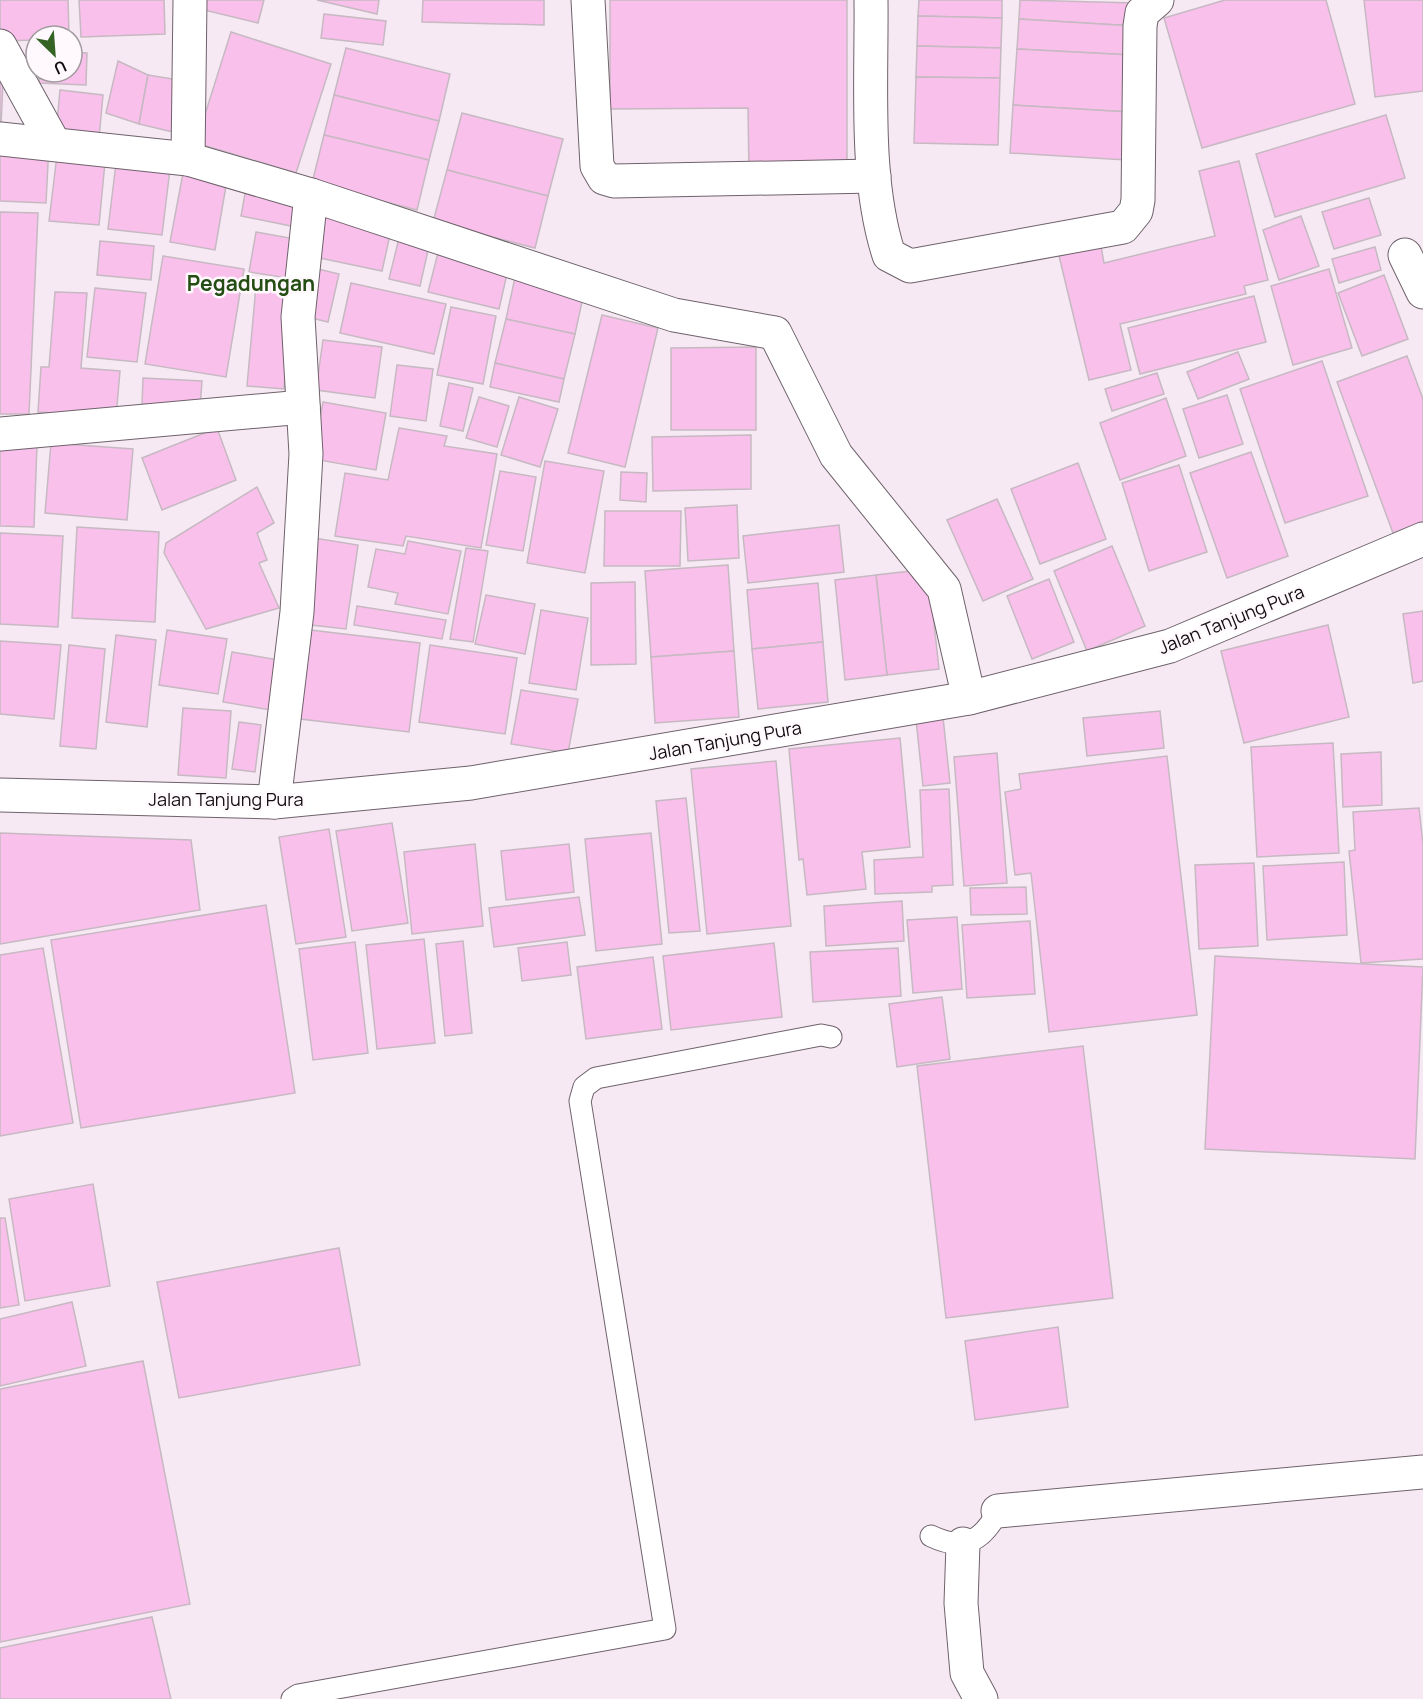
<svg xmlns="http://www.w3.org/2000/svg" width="1423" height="1699" font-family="Manrope,sans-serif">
	<rect width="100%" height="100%" fill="#f7e9f3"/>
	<g fill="#f9c0eb" stroke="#c6b9c2" stroke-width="1.5">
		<polygon points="0,0 68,0 69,36 36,36 36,40 0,41"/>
		<polygon points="79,0 164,0 165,34 81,37"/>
		<polygon points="203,0 264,0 258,23 200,9"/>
		<polygon points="317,0 379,0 377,14"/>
		<polygon points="423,0 544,0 544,25 422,22"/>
		<polygon points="610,0 847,0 847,175 749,175 748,108 610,109"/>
		<polygon points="919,0 1002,0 1002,18 918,16"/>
		<polygon points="1020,0 1136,3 1134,26 1019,19"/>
		<polygon points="1225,0 1326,0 1355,104 1202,148 1164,18"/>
		<polygon points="1364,0 1423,0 1423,91 1375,97"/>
		<polygon points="324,14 386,21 383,45 321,38"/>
		<polygon points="918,16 1002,18 1001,48 917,46"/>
		<polygon points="1019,19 1134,26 1132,55 1017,49"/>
		<polygon points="231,32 331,64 296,173 196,143"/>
		<polygon points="917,46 1001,48 1000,78 916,77"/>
		<polygon points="346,48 450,74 439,121 334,95"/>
		<polygon points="1017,49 1132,55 1129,112 1013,105"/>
		<polygon points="72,52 87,53 86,85 39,83 40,72 72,72"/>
		<polygon points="0,60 4,60 1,126 0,126"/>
		<polygon points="118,61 148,75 139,124 106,113"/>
		<polygon points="148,75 185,81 173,132 139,124"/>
		<polygon points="916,77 1000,78 998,145 914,143"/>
		<polygon points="60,90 103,95 99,138 56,134"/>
		<polygon points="334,95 439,121 429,160 324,135"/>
		<polygon points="1013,105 1129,112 1126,160 1010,153"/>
		<polygon points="462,113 563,139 548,196 447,170"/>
		<polygon points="1386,115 1405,178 1275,217 1256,154"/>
		<polygon points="324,135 429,160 417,210 312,183"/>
		<polygon points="0,141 49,144 46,203 0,201"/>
		<polygon points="58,147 106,152 99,225 49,221"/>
		<polygon points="117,155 171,161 162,235 108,229"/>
		<polygon points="1239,161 1268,280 1244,286 1246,294 1120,324 1131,370 1089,380 1059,256 1101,246 1104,263 1215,236 1199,171"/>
		<polygon points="447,170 548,196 535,248 433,222"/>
		<polygon points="183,173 227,180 215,250 170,242"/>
		<polygon points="246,188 302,200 296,227 241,216"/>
		<polygon points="1369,198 1381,235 1334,249 1322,212"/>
		<polygon points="319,211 392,226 382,271 310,256"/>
		<polygon points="0,212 38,213 29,414 0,414"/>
		<polygon points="1301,216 1319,266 1279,280 1263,230"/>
		<polygon points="401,230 431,237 420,286 389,279"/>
		<polygon points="256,232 301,240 294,279 249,272"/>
		<polygon points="100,241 154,246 151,280 97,275"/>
		<polygon points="440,245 510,261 499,309 428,292"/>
		<polygon points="1375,247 1381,270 1339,283 1332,259"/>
		<polygon points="163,256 244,269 226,377 145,364"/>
		<polygon points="314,268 339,274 328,322 303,316"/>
		<polygon points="1329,269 1352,348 1293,365 1271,286"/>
		<polygon points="516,273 585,288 575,334 506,319"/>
		<polygon points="1384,275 1408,339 1362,356 1338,293"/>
		<polygon points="351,283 446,304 434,354 340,333"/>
		<polygon points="256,286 293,289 284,389 247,386"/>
		<polygon points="95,288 146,293 137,362 87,357"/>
		<polygon points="55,292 87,293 81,368 120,371 116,417 38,412 41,367 49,367"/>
		<polygon points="1254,296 1266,342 1140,374 1128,328"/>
		<polygon points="451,307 496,316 483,384 437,375"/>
		<polygon points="602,315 658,328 625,467 568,453"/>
		<polygon points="506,319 575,334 564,379 495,363"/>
		<polygon points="323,340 382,347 375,398 316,390"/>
		<polygon points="756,347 756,430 671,430 671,348"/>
		<polygon points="1238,352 1249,379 1198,399 1187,372"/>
		<polygon points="1407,356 1423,399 1423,522 1393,533 1337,382"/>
		<polygon points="1322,361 1368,496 1285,523 1240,389"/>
		<polygon points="495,363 564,379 559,402 490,387"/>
		<polygon points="397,365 433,369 426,421 390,416"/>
		<polygon points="1157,373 1164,394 1112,411 1105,389"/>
		<polygon points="143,378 202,381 200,408 142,404"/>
		<polygon points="449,383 473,388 463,431 440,426"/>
		<polygon points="1227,395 1243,444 1199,458 1183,409"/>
		<polygon points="479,397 509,406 497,447 466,438"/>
		<polygon points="519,397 558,409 540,467 501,455"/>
		<polygon points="1166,398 1186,456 1120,480 1100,423"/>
		<polygon points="323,402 386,413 376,470 313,459"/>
		<polygon points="217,428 236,480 162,510 142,458"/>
		<polygon points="399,428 447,436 444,446 497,454 481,548 406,536 403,546 335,536 345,473 388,480"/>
		<polygon points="751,435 751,489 653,491 652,437"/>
		<polygon points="51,443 133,449 127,520 45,513"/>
		<polygon points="0,444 37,445 34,527 0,526"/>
		<polygon points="1251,452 1288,556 1227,578 1190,473"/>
		<polygon points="545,461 604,471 585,573 527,563"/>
		<polygon points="1078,463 1106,539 1040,564 1011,489"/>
		<polygon points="1179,465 1207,552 1149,571 1122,483"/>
		<polygon points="500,471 536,477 523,551 486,545"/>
		<polygon points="621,472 647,473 646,502 620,500"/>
		<polygon points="257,487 274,523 257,533 267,560 259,563 279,608 206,629 164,553 166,543"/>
		<polygon points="997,499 1033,579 983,601 947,520"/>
		<polygon points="737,505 739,558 688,561 685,508"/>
		<polygon points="605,511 681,511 680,566 604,566"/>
		<polygon points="839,525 844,572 748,583 743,536"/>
		<polygon points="77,527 159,532 155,622 72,618"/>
		<polygon points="0,533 63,536 58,627 0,624"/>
		<polygon points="314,538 358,545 346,629 302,624"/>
		<polygon points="408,541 461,551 448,614 395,604 398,593 368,587 376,549 405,554"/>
		<polygon points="1112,546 1145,626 1087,651 1054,571"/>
		<polygon points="466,548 488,551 473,642 450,639"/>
		<polygon points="728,565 734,651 651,657 645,571"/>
		<polygon points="928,569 939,669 887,675 876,575"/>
		<polygon points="876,575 887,675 845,680 835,580"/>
		<polygon points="1049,579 1074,642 1032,659 1007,596"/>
		<polygon points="635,582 636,664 591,665 591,583"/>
		<polygon points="818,583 823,642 752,649 747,590"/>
		<polygon points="486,595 535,604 525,654 475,644"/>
		<polygon points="357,606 446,620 442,639 354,625"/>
		<polygon points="541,610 588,618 576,690 529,683"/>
		<polygon points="1423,611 1423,681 1413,683 1403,614"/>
		<polygon points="1328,625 1349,717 1244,743 1221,651"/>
		<polygon points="302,629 420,643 409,732 292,718"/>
		<polygon points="167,630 227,639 218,694 159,685"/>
		<polygon points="116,635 156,640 147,727 106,722"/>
		<polygon points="0,641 61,645 54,719 0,714"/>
		<polygon points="823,642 828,702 758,709 752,649"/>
		<polygon points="69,645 105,649 96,749 60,746"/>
		<polygon points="430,645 517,658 505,734 419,722"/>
		<polygon points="734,651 739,717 655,723 651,657"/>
		<polygon points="232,652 279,660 271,710 223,702"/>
		<polygon points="521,690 578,699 568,753 511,744"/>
		<polygon points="183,708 231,711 226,778 178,775"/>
		<polygon points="1160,711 1164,748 1087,756 1083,718"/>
		<polygon points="943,717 950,783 923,786 916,720"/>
		<polygon points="239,722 261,725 255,772 232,769"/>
		<polygon points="900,738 910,847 862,852 866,889 807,895 803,859 799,860 789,749"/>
		<polygon points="1333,743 1339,853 1257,857 1251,747"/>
		<polygon points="1381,752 1382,805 1343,807 1341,754"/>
		<polygon points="997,753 1007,883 964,886 954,757"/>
		<polygon points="1167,756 1197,1015 1049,1032 1031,873 1015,875 1005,792 1021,789 1019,774"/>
		<polygon points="776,761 791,926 707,934 691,769"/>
		<polygon points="949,789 953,885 932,886 932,892 875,894 874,860 923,857 920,790"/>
		<polygon points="686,798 700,931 669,933 656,801"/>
		<polygon points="1419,808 1423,844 1423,959 1361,963 1349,851 1355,850 1353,812"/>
		<polygon points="392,823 408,923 352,931 336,831"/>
		<polygon points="329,829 346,937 296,944 279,837"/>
		<polygon points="0,833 191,840 200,910 0,944"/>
		<polygon points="651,833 662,944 596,951 585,839"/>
		<polygon points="475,844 483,926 412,934 404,852"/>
		<polygon points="569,844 574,892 506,900 501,851"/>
		<polygon points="1344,862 1347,935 1267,940 1263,866"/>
		<polygon points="1254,863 1258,946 1199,949 1195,865"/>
		<polygon points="1026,887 1027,914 971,915 970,888"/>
		<polygon points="579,897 585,935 494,947 489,908"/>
		<polygon points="902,901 904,941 826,946 824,906"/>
		<polygon points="266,905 295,1093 81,1128 51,940"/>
		<polygon points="957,917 962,989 913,993 907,920"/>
		<polygon points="1030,921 1035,994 967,998 962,925"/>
		<polygon points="424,939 435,1043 377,1049 366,945"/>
		<polygon points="463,941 472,1033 445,1036 436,944"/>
		<polygon points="355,942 368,1053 313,1060 299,949"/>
		<polygon points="567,942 571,975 522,981 518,948"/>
		<polygon points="774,943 782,1017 671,1030 663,956"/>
		<polygon points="43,948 73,1123 0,1136 0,955"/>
		<polygon points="898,948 901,996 813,1002 810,952"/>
		<polygon points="1215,956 1423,967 1415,1159 1205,1149"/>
		<polygon points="653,957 662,1029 586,1039 577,967"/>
		<polygon points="942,997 950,1059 897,1067 889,1004"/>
		<polygon points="1083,1046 1113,1298 946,1318 917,1066"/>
		<polygon points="93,1184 110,1286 25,1301 9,1199"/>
		<polygon points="0,1218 5,1218 19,1305 0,1308"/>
		<polygon points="339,1248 360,1365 179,1398 157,1282"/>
		<polygon points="72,1302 86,1366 0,1386 0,1319"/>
		<polygon points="1058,1327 1068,1407 975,1420 965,1341"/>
		<polygon points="143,1361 190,1604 0,1642 0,1389"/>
		<polygon points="152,1617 171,1699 0,1699 0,1648"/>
	</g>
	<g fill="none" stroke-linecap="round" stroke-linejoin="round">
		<g stroke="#6e626b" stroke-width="23">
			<g id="lane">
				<path d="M931,1536C962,1551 982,1543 998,1511"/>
				<polyline points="292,1699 298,1695 665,1629 580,1101 584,1087 596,1078 821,1035 831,1037"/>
			</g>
		</g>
		<g stroke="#6e626b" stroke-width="35">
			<g id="street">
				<polyline points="588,0 597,166 604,178 614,181 874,176"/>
				<path d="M871,0C872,80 864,179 889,255L910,266L1123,227L1136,211L1138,200L1140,26L1142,13L1157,0"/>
				<polyline points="0,46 53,142"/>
				<polyline points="0,139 188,159 311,195 674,315 775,333 836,455 944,589 969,698"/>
				<polyline points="188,159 190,0"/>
				<polyline points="1405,255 1423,292"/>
				<polyline points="0,434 303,407"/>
				<polyline points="274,802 297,612 306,454 298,317 311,195"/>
				<polyline points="998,1511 1423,1472"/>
				<polyline points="963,1544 961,1603 967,1673 981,1699"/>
			</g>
		</g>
		<g stroke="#6e626b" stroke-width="35">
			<polyline id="secondary" points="0,795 274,802 471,783 969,698 1170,646 1423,539"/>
		</g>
		<use href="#lane" stroke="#fff" stroke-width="21"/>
		<use href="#street" stroke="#fff" stroke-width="33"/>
		<use href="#secondary" stroke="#fff" stroke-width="33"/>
	</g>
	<g text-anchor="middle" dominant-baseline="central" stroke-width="5" stroke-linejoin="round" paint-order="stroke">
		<g font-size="18" fill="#120e11" stroke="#fff9fd">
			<text transform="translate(1231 619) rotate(-22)">Jalan Tanjung Pura</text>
			<text transform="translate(725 740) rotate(-10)">Jalan Tanjung Pura</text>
			<text x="226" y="799">Jalan Tanjung Pura</text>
		</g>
		<g font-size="21" font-weight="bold" fill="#234d12" stroke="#fff9fd">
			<text x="251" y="283">Pegadungan</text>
		</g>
	</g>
	<g transform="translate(54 54) rotate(155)"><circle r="28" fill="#fff9fd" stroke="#a09b9f" stroke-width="1.5"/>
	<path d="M0-4.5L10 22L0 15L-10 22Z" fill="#356323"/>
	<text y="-9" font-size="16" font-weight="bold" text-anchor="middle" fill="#120e11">U</text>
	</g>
</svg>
